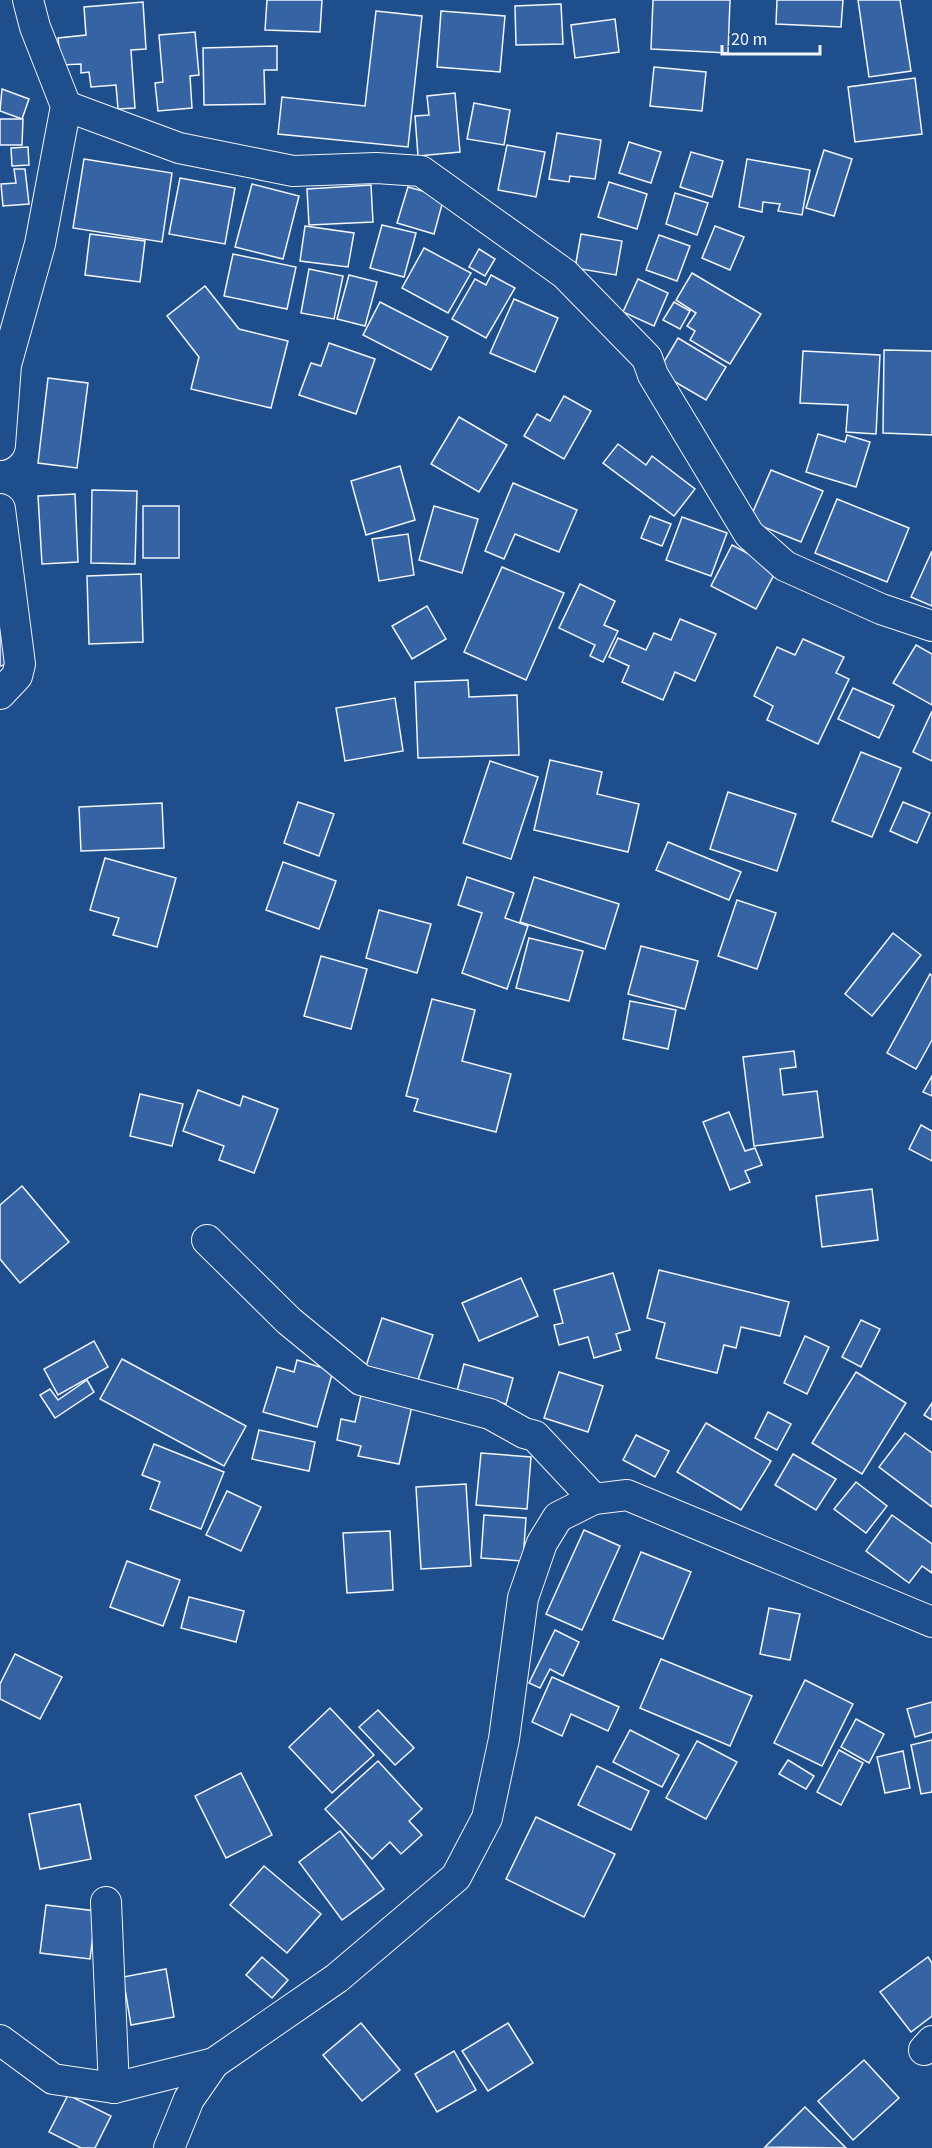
<svg xmlns="http://www.w3.org/2000/svg" width="932" height="2148" font-family="'Source Sans 3',sans-serif">
	<rect width="100%" height="100%" fill="#1f4e8c"/>
	<g fill="#3563a3" stroke="#f2f6ff" stroke-width="1.5">
		<polygon points="267,0 322,0 320,32 265,30"/>
		<polygon points="653,0 730,0 728,53 651,49"/>
		<polygon points="777,0 843,0 841,27 776,24"/>
		<polygon points="858,0 900,0 911,71 869,77"/>
		<polygon points="143,2 146,49 131,50 135,108 118,109 116,85 91,87 89,72 81,73 81,64 61,65 58,38 86,35 84,7"/>
		<polygon points="561,4 563,44 516,45 515,6"/>
		<polygon points="376,11 422,16 408,147 278,134 282,97 365,106"/>
		<polygon points="441,11 505,16 500,72 437,67"/>
		<polygon points="615,19 619,52 575,58 571,25"/>
		<polygon points="195,32 199,75 190,76 192,108 158,111 155,83 163,82 159,35"/>
		<polygon points="277,46 277,70 264,70 265,104 204,105 203,48"/>
		<polygon points="654,67 706,72 702,111 650,106"/>
		<polygon points="915,78 922,134 855,142 848,87"/>
		<polygon points="2,89 29,99 22,119 0,111"/>
		<polygon points="455,93 460,152 418,156 415,116 429,115 427,96"/>
		<polygon points="474,103 510,110 504,145 467,139"/>
		<polygon points="0,119 23,119 22,145 0,145"/>
		<polygon points="557,133 601,140 595,179 570,176 569,182 549,179"/>
		<polygon points="629,142 661,152 651,183 619,173"/>
		<polygon points="507,145 545,152 536,197 498,190"/>
		<polygon points="28,147 29,165 12,166 11,148"/>
		<polygon points="824,150 852,159 834,216 806,208"/>
		<polygon points="691,152 723,161 712,197 680,187"/>
		<polygon points="84,159 172,173 162,242 73,228"/>
		<polygon points="747,159 810,170 802,215 778,211 780,204 763,202 762,212 739,207"/>
		<polygon points="14,169 25,169 29,204 3,206 1,184 16,183"/>
		<polygon points="180,178 235,188 225,244 169,234"/>
		<polygon points="609,182 647,194 637,229 598,217"/>
		<polygon points="252,184 299,196 283,259 235,247"/>
		<polygon points="371,185 373,222 309,225 307,189"/>
		<polygon points="408,187 444,197 434,234 397,223"/>
		<polygon points="675,193 708,203 697,235 666,224"/>
		<polygon points="382,225 416,233 404,277 370,268"/>
		<polygon points="305,226 354,233 348,267 300,261"/>
		<polygon points="715,226 744,237 730,270 702,258"/>
		<polygon points="90,234 145,241 140,282 85,275"/>
		<polygon points="581,234 622,241 616,275 575,268"/>
		<polygon points="659,235 690,246 677,281 646,270"/>
		<polygon points="424,248 471,273 448,313 402,288"/>
		<polygon points="479,249 495,259 485,276 469,267"/>
		<polygon points="233,254 296,267 287,309 224,296"/>
		<polygon points="309,269 343,276 334,319 301,313"/>
		<polygon points="692,273 761,314 730,364 690,340 695,331 687,326 696,313 676,300"/>
		<polygon points="349,275 377,282 365,326 337,319"/>
		<polygon points="491,275 515,288 486,338 452,319 475,279 486,285"/>
		<polygon points="638,279 668,293 654,326 623,312"/>
		<polygon points="205,286 239,329 288,341 271,408 191,389 199,357 167,316"/>
		<polygon points="514,299 558,318 535,372 490,353"/>
		<polygon points="380,302 448,337 431,370 363,335"/>
		<polygon points="674,302 690,311 680,329 663,320"/>
		<polygon points="678,338 726,367 706,400 658,372"/>
		<polygon points="329,343 375,359 356,414 299,395 311,363 321,366"/>
		<polygon points="884,350 932,351 932,435 883,433"/>
		<polygon points="803,351 880,355 876,434 846,432 848,405 800,403"/>
		<polygon points="48,378 88,383 77,468 38,463"/>
		<polygon points="564,396 591,411 564,459 524,436 537,414 550,421"/>
		<polygon points="459,417 507,445 479,492 431,464"/>
		<polygon points="818,434 845,442 847,435 870,442 856,487 806,472"/>
		<polygon points="618,444 646,465 652,456 695,489 674,516 603,463"/>
		<polygon points="400,466 415,520 366,535 351,481"/>
		<polygon points="771,470 823,491 801,542 749,521"/>
		<polygon points="513,483 577,510 559,552 515,534 504,559 485,551"/>
		<polygon points="92,490 137,491 135,564 91,563"/>
		<polygon points="75,494 78,562 42,564 38,496"/>
		<polygon points="837,499 909,528 887,582 815,553"/>
		<rect x="143" y="506" width="36" height="52"/>
		<polygon points="434,506 478,519 462,573 419,560"/>
		<polygon points="650,516 671,524 662,546 641,538"/>
		<polygon points="682,517 727,533 711,576 666,560"/>
		<polygon points="408,534 414,575 379,581 372,539"/>
		<polygon points="732,545 777,569 756,609 711,586"/>
		<polygon points="932,551 932,606 911,597"/>
		<polygon points="502,567 564,593 526,680 464,652"/>
		<polygon points="141,574 143,642 89,644 87,576"/>
		<polygon points="580,584 615,601 604,625 618,631 603,662 590,656 595,645 559,628"/>
		<polygon points="427,606 446,639 412,659 392,626"/>
		<polygon points="680,619 716,634 695,681 675,672 663,700 622,682 629,666 609,657 618,638 646,650 654,633 671,640"/>
		<polygon points="0,620 9,664 0,666"/>
		<polygon points="803,639 844,657 836,673 849,679 818,744 767,720 773,706 754,696 777,647 795,655"/>
		<polygon points="916,645 932,654 932,705 893,683"/>
		<polygon points="468,680 469,697 517,695 519,755 418,758 415,682"/>
		<polygon points="853,688 894,706 879,738 838,719"/>
		<polygon points="395,698 403,751 345,761 336,708"/>
		<polygon points="932,711 932,761 913,752"/>
		<polygon points="861,752 901,768 872,837 832,821"/>
		<polygon points="550,760 602,772 597,794 639,804 628,852 534,830"/>
		<polygon points="490,761 538,777 511,859 463,843"/>
		<polygon points="728,792 796,814 777,871 710,849"/>
		<polygon points="298,802 334,814 319,856 284,843"/>
		<polygon points="903,802 930,813 917,843 890,831"/>
		<polygon points="162,803 164,848 81,851 79,807"/>
		<polygon points="668,842 741,872 729,900 656,870"/>
		<polygon points="105,858 176,878 157,947 113,935 119,918 90,910"/>
		<polygon points="283,862 336,881 319,929 266,910"/>
		<polygon points="467,877 514,893 505,918 528,926 507,989 462,973 482,913 458,905"/>
		<polygon points="534,877 619,904 605,949 520,922"/>
		<polygon points="737,900 776,913 757,969 718,956"/>
		<polygon points="379,910 431,924 417,973 366,958"/>
		<polygon points="893,933 921,955 872,1016 845,994"/>
		<polygon points="529,938 583,951 569,1001 516,988"/>
		<polygon points="641,946 698,961 685,1009 628,994"/>
		<polygon points="321,956 367,969 351,1029 304,1016"/>
		<polygon points="930,974 932,976 932,1040 916,1069 887,1053"/>
		<polygon points="432,999 475,1010 462,1061 511,1074 496,1132 414,1111 418,1099 406,1096"/>
		<polygon points="630,1001 676,1010 668,1049 623,1039"/>
		<polygon points="794,1051 796,1067 780,1069 783,1095 817,1091 823,1137 754,1146 743,1057"/>
		<polygon points="932,1076 932,1096 923,1092"/>
		<polygon points="198,1090 240,1106 243,1096 278,1109 254,1173 219,1160 224,1146 183,1131"/>
		<polygon points="140,1094 183,1104 172,1146 130,1136"/>
		<polygon points="729,1112 745,1151 755,1148 762,1165 745,1171 750,1182 730,1190 703,1122"/>
		<polygon points="921,1125 932,1131 932,1161 909,1149"/>
		<polygon points="22,1186 69,1242 20,1283 0,1259 0,1205"/>
		<polygon points="872,1189 878,1240 822,1247 816,1196"/>
		<polygon points="659,1270 789,1302 780,1336 741,1327 736,1348 724,1345 717,1373 656,1358 665,1323 647,1318"/>
		<polygon points="613,1273 630,1330 616,1334 621,1350 594,1358 588,1337 559,1345 554,1325 563,1323 554,1290"/>
		<polygon points="521,1278 538,1316 479,1341 462,1303"/>
		<polygon points="382,1318 433,1335 415,1389 364,1372"/>
		<polygon points="861,1320 880,1329 861,1367 842,1357"/>
		<polygon points="805,1336 829,1347 807,1394 784,1383"/>
		<polygon points="94,1341 108,1367 58,1395 44,1369"/>
		<polygon points="122,1359 246,1426 224,1466 100,1399"/>
		<polygon points="297,1360 333,1371 317,1427 263,1412 277,1367 294,1372"/>
		<polygon points="464,1364 513,1378 506,1404 457,1391"/>
		<polygon points="559,1372 603,1386 588,1432 544,1418"/>
		<polygon points="856,1372 906,1403 862,1474 812,1443"/>
		<polygon points="87,1380 94,1392 55,1418 40,1395 50,1389 58,1400"/>
		<polygon points="361,1395 412,1406 399,1464 358,1456 361,1446 337,1440 341,1419 355,1422"/>
		<polygon points="932,1403 932,1420 924,1415"/>
		<polygon points="768,1412 791,1424 777,1450 755,1438"/>
		<polygon points="706,1423 771,1461 741,1510 677,1472"/>
		<polygon points="259,1430 315,1442 309,1471 252,1459"/>
		<polygon points="905,1433 932,1453 932,1507 879,1467"/>
		<polygon points="636,1435 669,1451 655,1477 623,1460"/>
		<polygon points="154,1444 224,1472 201,1529 150,1509 160,1482 142,1475"/>
		<polygon points="481,1453 531,1457 527,1509 476,1505"/>
		<polygon points="793,1454 836,1479 816,1510 775,1485"/>
		<polygon points="856,1482 887,1506 866,1533 834,1509"/>
		<polygon points="466,1484 471,1566 421,1569 416,1487"/>
		<polygon points="227,1491 261,1507 241,1551 206,1535"/>
		<polygon points="484,1515 526,1518 523,1561 481,1558"/>
		<polygon points="892,1515 932,1544 932,1573 922,1566 909,1583 866,1551"/>
		<polygon points="584,1530 620,1546 582,1630 546,1614"/>
		<polygon points="390,1531 393,1590 347,1593 343,1533"/>
		<polygon points="641,1552 691,1572 663,1639 613,1620"/>
		<polygon points="127,1561 180,1580 163,1626 110,1607"/>
		<polygon points="189,1597 244,1611 236,1642 181,1628"/>
		<polygon points="769,1608 800,1614 790,1660 760,1654"/>
		<polygon points="555,1630 579,1642 563,1676 550,1669 540,1688 529,1683"/>
		<polygon points="15,1654 62,1677 40,1719 0,1699 0,1684"/>
		<polygon points="661,1659 752,1696 730,1746 640,1708"/>
		<polygon points="552,1677 619,1707 608,1731 571,1714 562,1736 532,1722"/>
		<polygon points="805,1680 853,1704 822,1766 774,1743"/>
		<polygon points="932,1702 932,1732 915,1737 907,1709"/>
		<polygon points="330,1708 374,1755 332,1793 289,1747"/>
		<polygon points="378,1710 414,1748 395,1765 359,1727"/>
		<polygon points="856,1719 884,1734 869,1763 841,1747"/>
		<polygon points="630,1730 679,1755 662,1787 613,1762"/>
		<polygon points="932,1740 932,1792 921,1794 911,1745"/>
		<polygon points="697,1741 737,1762 706,1819 666,1798"/>
		<polygon points="839,1750 863,1763 841,1805 817,1792"/>
		<polygon points="903,1751 910,1788 885,1793 877,1757"/>
		<polygon points="788,1760 814,1776 806,1789 779,1774"/>
		<polygon points="378,1761 422,1809 409,1821 422,1835 401,1854 390,1842 372,1859 325,1809"/>
		<polygon points="597,1766 649,1791 631,1830 578,1805"/>
		<polygon points="241,1773 272,1835 226,1858 195,1796"/>
		<polygon points="80,1804 91,1859 40,1869 29,1814"/>
		<polygon points="536,1817 615,1854 584,1917 506,1879"/>
		<polygon points="340,1831 384,1889 342,1920 299,1862"/>
		<polygon points="264,1866 321,1914 287,1953 230,1905"/>
		<polygon points="46,1905 96,1911 90,1959 40,1953"/>
		<polygon points="262,1957 288,1980 272,1998 246,1975"/>
		<polygon points="928,1957 932,1963 932,2016 911,2032 880,1992"/>
		<polygon points="166,1969 174,2017 131,2025 123,1977"/>
		<polygon points="361,2023 400,2070 362,2101 323,2055"/>
		<polygon points="508,2023 533,2063 488,2091 462,2051"/>
		<polygon points="454,2051 476,2090 437,2112 415,2074"/>
		<polygon points="864,2060 899,2098 853,2140 818,2101"/>
		<polygon points="68,2095 111,2116 95,2148 81,2148 49,2132"/>
		<polygon points="805,2107 846,2148 765,2147"/>
	</g>
	<g fill="none" stroke-linecap="round" stroke-linejoin="round">
		<g stroke="#f2f6ff" stroke-width="32">
			<g id="minor">
				<polyline points="66,106 179,148 293,171 376,168 421,171 565,274 647,358 653,375 749,534 785,566 881,609 932,626"/>
				<polyline points="0,445 6,365 40,244 66,106 35,27 28,0"/>
				<polyline points="0,509 20,664 17,676 0,694"/>
				<polyline points="207,1240 289,1321 361,1380 490,1414 524,1433 535,1436 594,1499"/>
				<polyline points="106,1902 114,2088"/>
				<polyline points="0,2040 53,2079 114,2088 214,2063"/>
				<polyline points="924,2050 932,2041"/>
				<polyline points="169,2148 189,2099 214,2063 337,1978 456,1877 487,1818 504,1739 523,1598 542,1543 558,1517 594,1499 627,1495 932,1622"/>
			</g>
		</g>
		<use href="#minor" stroke="#1f4e8c" stroke-width="30"/>
	</g>
	<path d="M722 45v9h98v-9" fill="none" stroke="#f2f6ff" stroke-width="3"/>
	<text x="731" y="45" font-size="18" fill="#f2f6ff" stroke="#1f4e8c" stroke-width="4.5" paint-order="stroke">20 m</text>
</svg>
